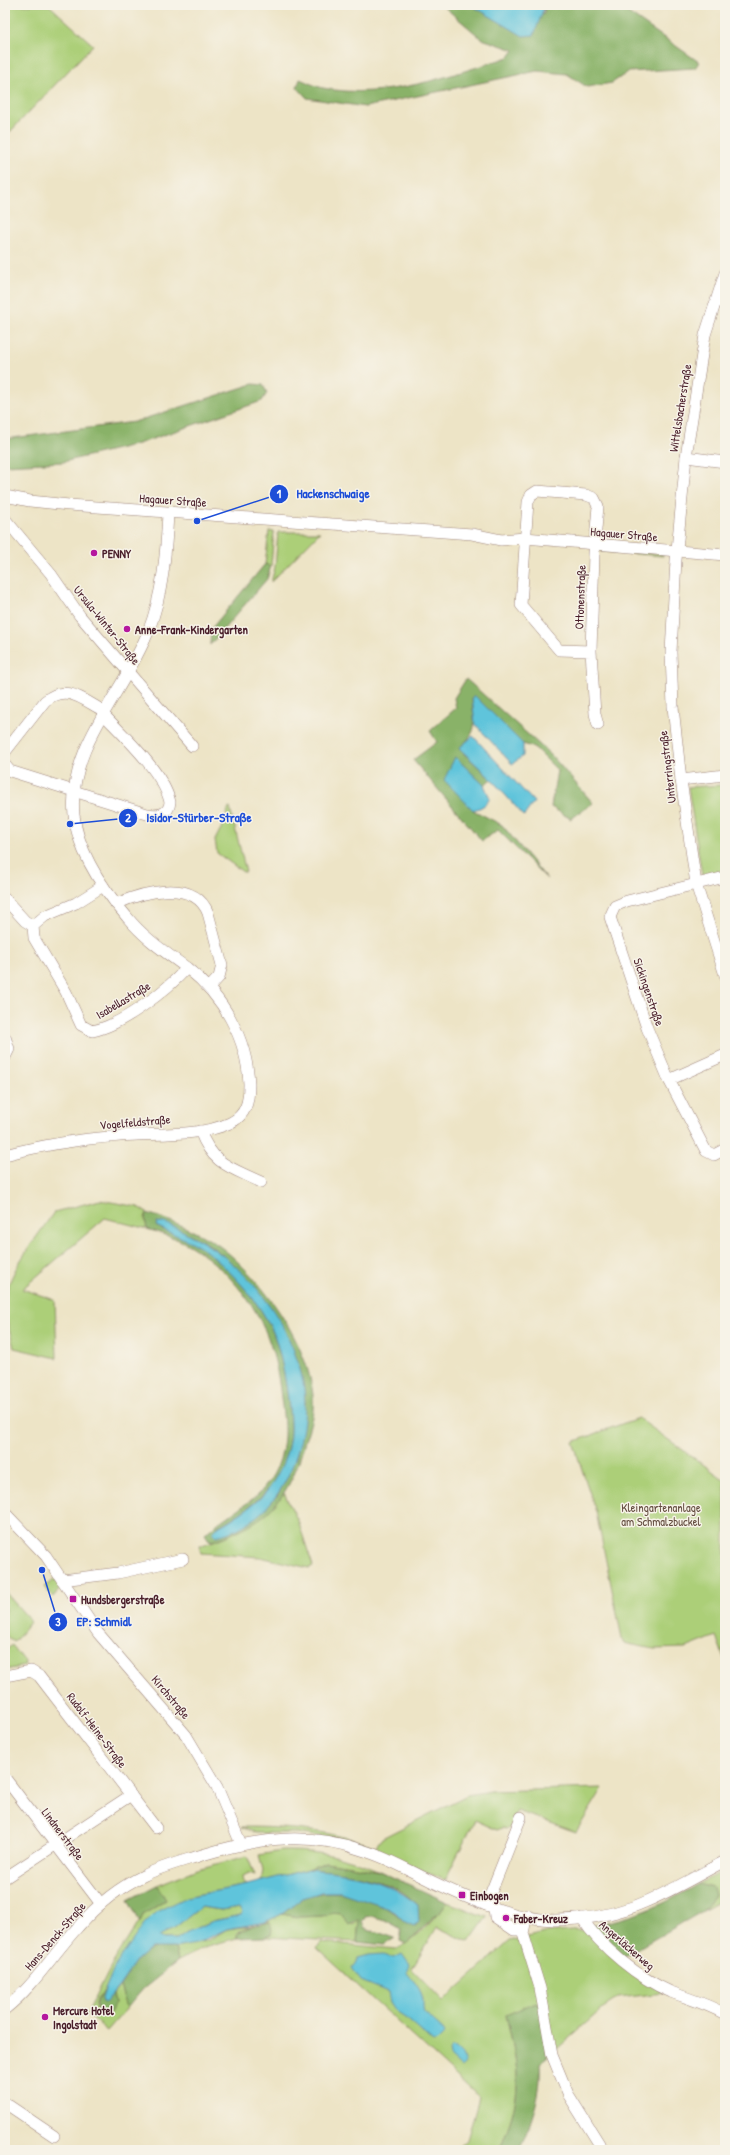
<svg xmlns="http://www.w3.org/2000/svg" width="730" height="2155" font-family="'Patrick Hand',sans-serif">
	<rect width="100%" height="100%" fill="#f7f3e8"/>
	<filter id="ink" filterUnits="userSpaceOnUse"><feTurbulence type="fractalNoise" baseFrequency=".025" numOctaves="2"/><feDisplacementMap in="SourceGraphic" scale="8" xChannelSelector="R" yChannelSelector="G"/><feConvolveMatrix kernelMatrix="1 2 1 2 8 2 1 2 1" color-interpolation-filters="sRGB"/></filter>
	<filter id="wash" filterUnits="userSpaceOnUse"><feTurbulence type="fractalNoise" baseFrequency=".012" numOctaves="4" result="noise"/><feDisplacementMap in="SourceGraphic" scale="16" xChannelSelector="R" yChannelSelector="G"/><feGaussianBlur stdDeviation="0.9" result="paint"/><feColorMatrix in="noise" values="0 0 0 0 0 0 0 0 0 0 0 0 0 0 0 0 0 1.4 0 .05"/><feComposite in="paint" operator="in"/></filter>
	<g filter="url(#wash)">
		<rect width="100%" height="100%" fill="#ede4c6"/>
		<g fill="#accf78" stroke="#7b7752">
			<polygon points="5,5 49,5 93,45 5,137"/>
			<polygon points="269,531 274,532 271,566 265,564"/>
			<polygon points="278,532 320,532 271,582 275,567"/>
			<polygon points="605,549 663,554 663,556 601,551"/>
			<polygon points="725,785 725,870 702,875 688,787"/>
			<polygon points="230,808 246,872 243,872 217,853 215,840 226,819 228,809"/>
			<path d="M100,1200L138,1207L147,1213L145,1218L147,1229L105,1218L22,1289L55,1300L57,1358L14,1348C11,1333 3,1315 5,1300C8,1271 38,1236 54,1212Z"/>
			<polygon points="638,1418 725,1480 725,1661 716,1636 686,1648 654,1649 623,1643 596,1512 573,1442"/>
			<path d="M284,1493L298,1521L313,1566L309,1568L260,1557L201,1553L199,1546C235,1534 260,1524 284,1493Z"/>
			<polygon points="55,1579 61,1588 53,1597 44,1587"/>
			<polygon points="5,1592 31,1621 14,1642 5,1635"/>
			<polygon points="12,1645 26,1663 25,1666 5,1670 5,1651"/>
			<path d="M603,1788L576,1832L517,1811L510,1828L507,1829L502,1828L497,1830L475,1820L445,1880L354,1842L297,1833H256L241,1827C288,1827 331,1830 375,1847L382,1838L467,1795L490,1791Z"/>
			<path d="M281,1851C324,1850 362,1860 399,1881L379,1871L326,1862L308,1869L261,1882L263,1870L259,1855Z"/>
			<polygon points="247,1856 255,1875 249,1873 243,1876 244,1883 247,1885 186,1897 115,1966 105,1990 98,1997 95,2007 99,2016 115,2003 113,1994 120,1986 127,2008 107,2031 87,2014 111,1966 143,1915 166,1900 157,1885 197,1869"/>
			<polygon points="725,1870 725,1898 703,1911 715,1896 712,1888 698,1884"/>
			<path d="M447,1902L487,1917L469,1942L437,1927L412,1969L443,2001L510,1941L544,1933L584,1930L664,1993L618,1998L603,2008L548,2057L506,2015C520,2073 524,2094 499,2150H456L467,2140L479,2097L317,1948L321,1942L396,1949C417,1939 434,1920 447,1902Z"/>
			<polygon points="201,1907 221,1910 240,1907 243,1912 241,1915 213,1921 187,1932 177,1939 163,1939 158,1936 174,1928"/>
			<polygon points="334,1913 341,1914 353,1925 359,1920 357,1942 265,1937 271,1934 270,1922 265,1922 282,1914 298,1917 322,1916"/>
			<polygon points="252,1926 237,1932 237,1938 211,1945 178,1961 175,1948 209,1940 227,1929"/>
		</g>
		<g fill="#89b268" stroke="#6a684a" fill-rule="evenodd">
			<path d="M442,5H471L501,22L544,13L545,5H617L699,62L695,68L628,72L612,83L587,87L567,74L537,71L365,107L307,98L297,87L300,79C307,82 315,86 323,88C385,101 450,75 509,57L514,50L482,39Z"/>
			<polygon points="253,384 263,385 267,393 262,401 138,444 63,462 5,465 5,439 134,422"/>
			<polygon points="265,564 271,566 267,579 210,645 211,629"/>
			<path d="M466,679L551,755L593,803L571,819L551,807L557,770L535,748L523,744L473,696L472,698C474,725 480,729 459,749L491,779L484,785L455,758L473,810L502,825L547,879L498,830L482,841L413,760L437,742L430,731L456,708L454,698Z"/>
			<path d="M147,1213C169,1220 199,1232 218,1245C261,1276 318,1355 313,1410C312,1423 306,1436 303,1448C296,1474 282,1504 259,1519C245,1529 228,1535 213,1541L209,1540L205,1534C225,1514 255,1504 270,1480C288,1451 285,1430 281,1398C275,1345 262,1309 223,1271C210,1259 195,1247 179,1240C168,1236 158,1232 147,1229L145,1218ZM156,1226L189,1234L208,1244L225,1257L260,1293L275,1315L287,1336L305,1402L296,1458L277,1496L217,1527C237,1516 259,1502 272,1484C280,1474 287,1455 289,1442C294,1418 282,1354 273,1332C260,1303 236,1276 212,1256C197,1242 174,1235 156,1226Z"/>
			<path d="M326,1862L379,1871L447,1902L438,1914L406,1944L400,1941L401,1930L398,1927L385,1920L371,1916L365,1917L362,1923L365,1928L395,1938L384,1945L357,1942L359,1920L349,1925L341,1914L334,1913L322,1916L298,1917L282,1914C289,1909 297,1901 305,1897C337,1885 382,1898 405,1922L418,1905C412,1900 406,1894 399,1890C372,1875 339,1872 309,1869Z"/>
			<path d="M698,1884L713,1888L715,1896L703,1911L623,1957L592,1925C636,1917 660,1907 698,1884Z"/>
			<polygon points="157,1885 166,1900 143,1915 140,1922 128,1900"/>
			<polygon points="270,1922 272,1928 271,1934 265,1937 237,1938 237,1933 252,1926"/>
			<path d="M158,1947L175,1948L178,1961L143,1989L127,2008L120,1986C130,1971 139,1951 158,1947Z"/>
			<path d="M105,1990L102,1997L106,2002L113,1994L115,2003L110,2013L105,2016H99C94,2004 97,1998 105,1990Z"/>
			<path d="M536,2002L542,2005L548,2057L540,2063C542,2094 532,2121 519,2150H499C524,2094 520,2073 506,2015Z"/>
		</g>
		<g fill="#5ec4db" stroke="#547283" fill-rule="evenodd">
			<polygon points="471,5 545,5 534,35 523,36"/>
			<polygon points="474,695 523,744 523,756 512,764 475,724 472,698"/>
			<polygon points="473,736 534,802 524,816 491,779 459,748"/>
			<path d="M455,757L484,785L490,798C486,806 480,808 473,810L444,780Z"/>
			<path d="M157,1222C169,1222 186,1233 196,1238C248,1266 292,1324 303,1382C309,1415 300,1454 285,1482C270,1509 246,1530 216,1536L213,1532C218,1526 224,1524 230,1520C245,1510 265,1498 273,1482C280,1471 287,1455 289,1442C294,1419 282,1354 273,1332C260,1303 236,1276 212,1256C196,1242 174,1235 156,1226Z"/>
			<path d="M309,1869C352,1873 384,1877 418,1905L419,1922L415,1926L405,1922L395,1912L387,1908L340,1892H322L303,1898L282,1914L265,1922L227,1929L195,1944L175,1948H151L137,1960L120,1985L106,2002L103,2003L102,1997L115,1966L144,1924L156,1912L186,1897L247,1885ZM201,1907L221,1910L240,1907L243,1912L241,1915L213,1921L187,1932L177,1939H163L159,1936L174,1928Z"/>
			<path d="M383,1954L394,1958L402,1954L410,1965L407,1973C413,1980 422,1990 423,2000C423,2005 423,2008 424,2013L443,2030L444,2034L437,2041L433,2042L408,2020L396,2012L390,2003L388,1992L361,1981L352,1969L358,1958L369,1955Z"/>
			<polygon points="452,2048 456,2049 462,2055 465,2063 461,2067 450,2057 449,2051"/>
		</g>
	</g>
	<g filter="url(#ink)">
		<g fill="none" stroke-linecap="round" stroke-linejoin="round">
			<g stroke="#9c8278" stroke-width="12">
				<g id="minor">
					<polyline points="725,273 705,335 686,457 676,560 671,652 673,707 681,780 696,884 725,975"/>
					<polyline points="686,457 725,462"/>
					<polyline points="5,496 30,501 69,505 472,534 501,540 525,538 725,555"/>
					<polyline points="5,519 51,574 80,616 192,746"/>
					<polyline points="591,651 559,650 521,605 528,502 531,495 537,491 586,495 594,498 598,506 594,553 591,651 595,714 598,725"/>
					<path d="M5,752L45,701C66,683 83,700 104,711"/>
					<path d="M5,765L10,771L147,814C157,816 169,815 170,802C163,772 124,736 103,714"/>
					<polyline points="681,780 725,775"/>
					<polyline points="725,877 627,901 615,906 610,917 647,1028 669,1080 706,1151 714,1155 725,1149"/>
					<path d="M103,886L76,903L45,916L33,926L34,938L66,992L81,1025L92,1031C121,1026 167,990 187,968"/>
					<polyline points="5,899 25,921 33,926"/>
					<path d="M116,904C143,892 194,878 208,913L222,965L219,977L209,988"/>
					<polyline points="5,1037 9,1049 5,1057"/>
					<polyline points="669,1080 725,1055"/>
					<path d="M200,1131C213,1165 230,1167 261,1182"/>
					<path d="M5,1155C42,1145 82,1139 120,1136C154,1133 200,1137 230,1123C247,1115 249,1100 249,1084C247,1038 223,996 187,968C165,952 144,938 127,917C103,889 78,853 74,815C67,747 125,691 148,632C163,594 166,554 168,513"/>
					<polyline points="5,1513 46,1556 98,1633 186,1735 217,1787 241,1844"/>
					<polyline points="62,1580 118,1573 183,1559"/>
					<polyline points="5,1676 31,1671 39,1676 156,1828"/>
					<polyline points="5,1778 101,1904"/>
					<polyline points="5,1878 131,1795"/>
					<polyline points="486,1905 521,1817"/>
					<polyline points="494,1907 495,1917 514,1930 519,1930 524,1925"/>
					<polyline points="527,1915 523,1933 540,1988 552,2055 568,2094 603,2150"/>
					<path d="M582,1918C600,1947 640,1979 671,1992C689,1999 708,2004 725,2014"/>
					<path d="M5,2009C34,1986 53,1954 78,1927C96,1906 119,1887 145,1875C163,1866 183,1861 202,1855C258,1838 308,1831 365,1851C388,1858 410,1871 431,1881C469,1899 513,1919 555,1920C627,1920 664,1893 725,1861"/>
					<polyline points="5,2103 54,2136"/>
				</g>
			</g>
			<use href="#minor" stroke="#fff" stroke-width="11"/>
		</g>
	</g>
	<g fill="#b5179e" stroke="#f7f3e8" stroke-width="1.5">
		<circle cx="94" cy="553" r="4"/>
		<circle cx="127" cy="629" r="4"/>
		<rect x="69" y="1595" width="8" height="8" rx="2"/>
		<rect x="458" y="1891" width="8" height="8" rx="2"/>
		<circle cx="506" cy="1918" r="4"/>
		<circle cx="45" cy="2017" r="4"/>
	</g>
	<g text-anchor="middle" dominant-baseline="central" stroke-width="3" stroke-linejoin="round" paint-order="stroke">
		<g font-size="12" fill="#4a1f2b" stroke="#f7f3e8">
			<text transform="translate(680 408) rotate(-81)">Wittelsbacherstraße</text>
			<text transform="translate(173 500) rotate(4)">Hagauer Straße</text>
			<text transform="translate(624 534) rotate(5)">Hagauer Straße</text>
			<text transform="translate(580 597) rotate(-88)">Ottonenstraße</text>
			<text transform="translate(107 625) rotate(51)">Ursula-Winter-Straße</text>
			<text transform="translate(667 767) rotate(-97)">Unterringstraße</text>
			<text transform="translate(649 992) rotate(71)">Sickingenstraße</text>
			<text transform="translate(123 1000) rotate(-31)">Isabellastraße</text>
			<text transform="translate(135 1122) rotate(-5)">Vogelfeldstraße</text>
			<text transform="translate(171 1697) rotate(50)">Kirchstraße</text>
			<text transform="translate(97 1730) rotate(53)">Rudolf-Heine-Straße</text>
			<text transform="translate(63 1834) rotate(53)">Lindnerstraße</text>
			<text transform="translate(55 1936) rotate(-49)">Hans-Denck-Straße</text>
			<text transform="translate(627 1945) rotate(41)">Angerläckerweg</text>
		</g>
		<g font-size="12" font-weight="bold" fill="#4a1f2b" stroke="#f7f3e8" text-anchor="start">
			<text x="102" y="553">PENNY</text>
			<text x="135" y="629">Anne-Frank-Kindergarten</text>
			<text x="81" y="1599">Hundsbergerstraße</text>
			<text x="470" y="1895">Einbogen</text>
			<text x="514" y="1918">Faber-Kreuz</text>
			<text x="53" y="2010">Mercure Hotel<tspan x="53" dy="14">Ingolstadt</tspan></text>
		</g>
		<g font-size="12" fill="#624b3e" stroke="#f7f3e8">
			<text x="661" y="1507">Kleingartenanlage<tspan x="661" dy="14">am Schmalzbuckel</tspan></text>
		</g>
	</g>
	<path fill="none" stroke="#1d4ed8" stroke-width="1.5" d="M197 521L279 494M70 824L128 818M42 1570L58 1622"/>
	<g fill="#1d4ed8" stroke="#f7f3e8" stroke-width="1.5">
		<circle cx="197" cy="521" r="4"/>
		<circle cx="70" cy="824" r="4"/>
		<circle cx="42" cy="1570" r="4"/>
		<circle cx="279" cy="494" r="10"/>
		<circle cx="128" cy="818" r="10"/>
		<circle cx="58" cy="1622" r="10"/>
	</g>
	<g font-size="12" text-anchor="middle" font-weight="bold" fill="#fff">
		<text x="279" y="498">1</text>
		<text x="128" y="822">2</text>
		<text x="58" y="1626">3</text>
	</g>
	<g font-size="13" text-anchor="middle" font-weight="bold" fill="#1d4ed8" stroke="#f7f3e8" stroke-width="3" stroke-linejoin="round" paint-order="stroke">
		<text x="333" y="498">Hackenschwaige</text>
		<text x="199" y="822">Isidor-Stürber-Straße</text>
		<text x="104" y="1626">EP: Schmidl</text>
	</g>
	<rect width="730" height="2155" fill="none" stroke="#f7f3e8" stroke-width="20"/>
</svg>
